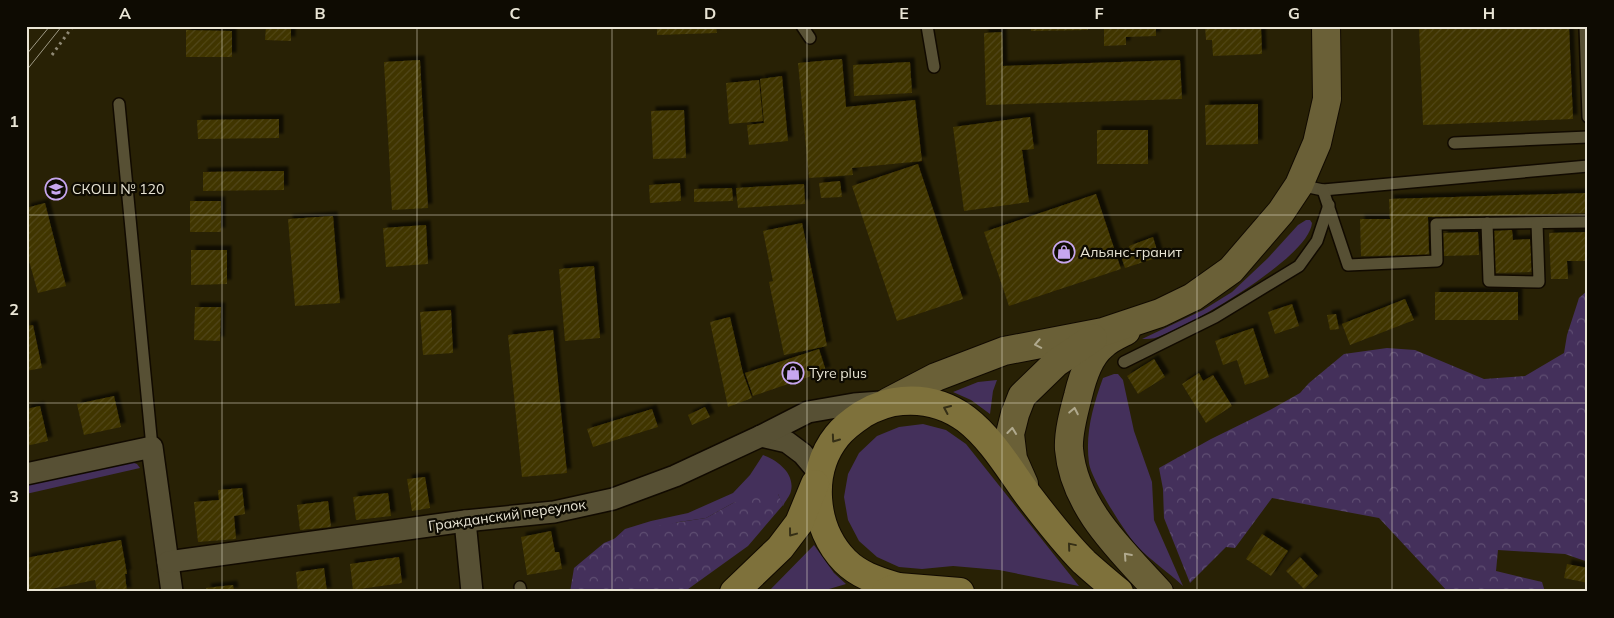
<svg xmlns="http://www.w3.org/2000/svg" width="1614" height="618" font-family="Mulish,sans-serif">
	<defs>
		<pattern id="forest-crowns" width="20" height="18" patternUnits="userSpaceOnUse" patternTransform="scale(1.25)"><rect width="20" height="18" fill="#44305b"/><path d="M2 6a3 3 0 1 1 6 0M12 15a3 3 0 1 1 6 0" fill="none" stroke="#5f4e72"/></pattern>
		<pattern id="building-hatch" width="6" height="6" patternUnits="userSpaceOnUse" patternTransform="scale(1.25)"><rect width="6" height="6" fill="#3f3400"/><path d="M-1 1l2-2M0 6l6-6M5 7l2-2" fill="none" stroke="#524818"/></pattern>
		<filter id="shadow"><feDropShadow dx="4.5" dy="-4.5" stdDeviation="1" flood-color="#0009"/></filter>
	</defs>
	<rect width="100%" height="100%" fill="#282105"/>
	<g fill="#44305b">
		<path d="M1306,220H1310L1312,223C1309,258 1190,326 1158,337C1153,339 1147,339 1142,339L1203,310L1232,292L1268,258L1298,225Z"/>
		<path d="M1114,374H1118L1123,380L1134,431L1152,482L1154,520L1183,586C1168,572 1150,560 1137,546C1125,533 1091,479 1089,463C1085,433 1093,406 1103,378Z"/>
		<polygon points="997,380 993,391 990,414 971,400 953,392 978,382"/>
		<polygon points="923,424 946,430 966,444 1079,586 999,570 953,566 922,569 899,567 877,557 859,541 848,520 844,497 848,474 859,453 877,436 899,427"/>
		<path d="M763,455C777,460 795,473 791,491C790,496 785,501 783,506L778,494L733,503L706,518L679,522L613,540L625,529L651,521L688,513L733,493L750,475Z"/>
		<polygon points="128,461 137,464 140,468 26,494 26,485"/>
		<polygon points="814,545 834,573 846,584 819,592 768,592"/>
	</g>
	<g fill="url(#forest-crowns)">
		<polygon points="1588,290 1588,562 1565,554 1498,550 1496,571 1542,582 1545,592 1448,592 1379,518 1272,498 1235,548 1226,547 1190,583 1164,518 1163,489 1159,468 1211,439 1270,410 1300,393 1309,383 1344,354 1387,348 1415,350 1484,379 1525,376 1564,353 1567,335 1579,298"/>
		<polygon points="764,492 778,494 783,505 748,546 684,592 570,592 574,568 604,543 641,528 706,518 733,503"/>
	</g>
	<g fill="url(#building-hatch)" filter="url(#shadow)">
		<polygon points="266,26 291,26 291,41 265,40"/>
		<polygon points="657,26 716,26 717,33 657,35"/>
		<polygon points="1031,26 1088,26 1088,30 1031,31"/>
		<polygon points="1104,26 1156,26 1156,36 1126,37 1126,45 1104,46"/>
		<polygon points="1205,26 1261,26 1262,54 1213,56 1212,40 1206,40"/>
		<polygon points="1419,26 1569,26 1573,119 1423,125"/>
		<polygon points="186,30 232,31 232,57 186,57"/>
		<polygon points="1002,32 1003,66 1180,60 1182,99 986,105 984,33"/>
		<polygon points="842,59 846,107 915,100 922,161 852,168 853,175 809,178 798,63"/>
		<polygon points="420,60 428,208 392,210 384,62"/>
		<polygon points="910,62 912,93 854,96 853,65"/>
		<polygon points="782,76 788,141 749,145 747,125 764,123 760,79"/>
		<polygon points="759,80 763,121 729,124 726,83"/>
		<polygon points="1258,104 1258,144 1206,145 1205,105"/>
		<polygon points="684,110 686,158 653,159 651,111"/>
		<polygon points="1030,117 1034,149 1022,150 1029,202 964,211 953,127"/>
		<polygon points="279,119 279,138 198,139 197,120"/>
		<rect x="1097" y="130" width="51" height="34"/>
		<polygon points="918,164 963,299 897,321 852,186"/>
		<polygon points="284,171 284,190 203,191 203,172"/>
		<polygon points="840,181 842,197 821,198 819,183"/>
		<polygon points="680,183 681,201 650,203 649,185"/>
		<polygon points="804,184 805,204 738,208 736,188"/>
		<polygon points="732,188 733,201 694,202 694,189"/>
		<polygon points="1588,193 1588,213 1428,217 1429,255 1361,256 1360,219 1390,219 1389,199"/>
		<polygon points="1096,194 1121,269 1009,306 984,232"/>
		<rect x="190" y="201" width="31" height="31"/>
		<polygon points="45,203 66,286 38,293 26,250 26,208"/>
		<polygon points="333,216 340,303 295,306 288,219"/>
		<polygon points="802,223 827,346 784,355 769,282 773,281 763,231"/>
		<polygon points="426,225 428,264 386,267 383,228"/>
		<polygon points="1512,230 1513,240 1530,239 1532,272 1495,273 1493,231"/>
		<polygon points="1478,232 1479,255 1444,256 1443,233"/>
		<polygon points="1588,232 1588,261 1567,261 1568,279 1551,279 1549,233"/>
		<polygon points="1153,237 1159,257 1125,268 1121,256 1131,253 1129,246"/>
		<polygon points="191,250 227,250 227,284 191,285"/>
		<polygon points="594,266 600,338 565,341 559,269"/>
		<rect x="1435" y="292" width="83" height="28"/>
		<polygon points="1405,299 1414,320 1350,345 1342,324"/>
		<polygon points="1292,304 1299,326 1275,334 1268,312"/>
		<polygon points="195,307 221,307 220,341 194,340"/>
		<polygon points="451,310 453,353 423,355 420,312"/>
		<polygon points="1336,314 1339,329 1330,330 1327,315"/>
		<polygon points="730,317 743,373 752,398 728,407 710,322"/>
		<polygon points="33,325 42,368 26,371 26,326"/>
		<polygon points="1253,328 1269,377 1245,385 1237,360 1223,365 1215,341"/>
		<polygon points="553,330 567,473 522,477 508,335"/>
		<polygon points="819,349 826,371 753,396 745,373"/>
		<polygon points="1154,359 1165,377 1138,394 1127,376"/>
		<polygon points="1199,373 1203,381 1213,375 1232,406 1206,423 1182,384"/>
		<polygon points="114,396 121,427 84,435 77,404"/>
		<polygon points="40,406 48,441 26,446 26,409"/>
		<polygon points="705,407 710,417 692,425 688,415"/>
		<polygon points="652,409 658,427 593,447 587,429"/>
		<polygon points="425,477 430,508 412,511 407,479"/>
		<polygon points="242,488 245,514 234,516 236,539 198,542 194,502 219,500 218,490"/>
		<polygon points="388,493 391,516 356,520 353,497"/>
		<polygon points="328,501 331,527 300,530 297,505"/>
		<polygon points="551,531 555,552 559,552 562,569 527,575 521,537"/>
		<polygon points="1262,534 1288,551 1271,576 1246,559"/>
		<polygon points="121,540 127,574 125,574 127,592 97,592 95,580 36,592 26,592 26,558"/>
		<polygon points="399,557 402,583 353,590 350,564"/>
		<polygon points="1300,557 1318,576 1304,589 1286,571"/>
		<polygon points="1567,564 1588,568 1588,583 1564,578"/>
		<polygon points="324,568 327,592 298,592 296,572"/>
		<polygon points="233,585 234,592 207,592 206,588"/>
	</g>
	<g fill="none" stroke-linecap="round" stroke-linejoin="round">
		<g stroke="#110a00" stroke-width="14">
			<g id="service">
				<polyline points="802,26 810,38"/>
				<polyline points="927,26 934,67"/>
				<polyline points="1585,26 1588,117"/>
				<polyline points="119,104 152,447"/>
				<polyline points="1454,143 1588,137"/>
				<polyline points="1299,185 1323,190 1588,166"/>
				<polyline points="1323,190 1348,265 1437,261 1436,224 1588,222"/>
				<polyline points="1487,223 1489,281 1539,282 1537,223"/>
				<polyline points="1124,362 1215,317 1299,266 1317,241 1329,205"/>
				<polyline points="520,587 521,592"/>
			</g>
		</g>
		<g stroke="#110a00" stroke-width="24">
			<g id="minor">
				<polyline points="761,436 787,442 803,454 819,473"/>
				<polyline points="26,474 152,447 172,592"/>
				<polyline points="465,521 472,592"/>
				<polyline points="168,562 465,521 554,512 613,499 675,476 761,436 808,412 854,404 881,402"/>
			</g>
		</g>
		<g stroke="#110a00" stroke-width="30">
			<g id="secondary">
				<path d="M1126,331C1118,335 1109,339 1103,345C1089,356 1082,379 1078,396C1074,411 1068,433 1069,449C1074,508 1122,551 1159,592"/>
				<polyline points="888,402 936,377 1004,351 1103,332 1160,313 1193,297 1231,270 1281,212 1299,185 1317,143 1327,99 1326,26"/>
				<polyline points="1024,484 1013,459 1010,434 1015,414 1022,396 1056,363 1093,338"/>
			</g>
		</g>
		<g stroke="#110a00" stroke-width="30">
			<g id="primary">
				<path d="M898,587C879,581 860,576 845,561C813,528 808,472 837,436C844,427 854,420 863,414C875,407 887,402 902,401C925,399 947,405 966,419C992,439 1009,469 1028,495C1044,516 1066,544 1084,562C1095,572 1107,582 1119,592"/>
				<polyline points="734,592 780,548 799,523 815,484"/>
				<polyline points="886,592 898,587 960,592"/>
			</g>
		</g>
		<polyline stroke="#8f8974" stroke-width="3" stroke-dasharray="2.5 4" stroke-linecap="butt" points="52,55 73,26"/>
		<use href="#service" stroke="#575034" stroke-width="11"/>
		<use href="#minor" stroke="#575034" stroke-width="21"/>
		<use href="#secondary" stroke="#6a6037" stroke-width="28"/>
		<use href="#primary" stroke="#7e713b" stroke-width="28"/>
		<g stroke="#9e9984" stroke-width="1">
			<polyline points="26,55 50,26"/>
			<polyline points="26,71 62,26"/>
		</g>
	</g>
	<defs><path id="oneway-chevron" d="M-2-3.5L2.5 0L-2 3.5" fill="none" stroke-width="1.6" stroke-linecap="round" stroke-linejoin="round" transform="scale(1.25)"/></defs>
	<g stroke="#b0a98e">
		<use href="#oneway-chevron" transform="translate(1038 344) rotate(169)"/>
		<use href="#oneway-chevron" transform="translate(1074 411) rotate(-79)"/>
		<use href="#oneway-chevron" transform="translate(1012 431) rotate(-84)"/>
		<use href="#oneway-chevron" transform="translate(1127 556) rotate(-132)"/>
	</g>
	<g stroke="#352f16">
		<use href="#oneway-chevron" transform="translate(947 409) rotate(-156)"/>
		<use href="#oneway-chevron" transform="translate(835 439) rotate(125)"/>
		<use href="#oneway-chevron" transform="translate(792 533) rotate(127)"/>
		<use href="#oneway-chevron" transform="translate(1071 546) rotate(-130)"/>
	</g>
	<path fill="none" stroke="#e9e5d5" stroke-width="1" stroke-opacity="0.55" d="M222,26V592M417,26V592M612,26V592M807,26V592M1002,26V592M1197,26V592M1392,26V592M26,215H1588M26,403H1588"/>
	<defs>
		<g id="school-ring" transform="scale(1.125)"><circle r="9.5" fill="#0e0b02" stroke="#c7a6ef" stroke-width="1.5"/><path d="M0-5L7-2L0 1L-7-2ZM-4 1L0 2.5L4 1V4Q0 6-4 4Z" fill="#c7a6ef"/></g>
		<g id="shop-ring" transform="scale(1.125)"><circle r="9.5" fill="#0e0b02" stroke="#c7a6ef" stroke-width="1.5"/><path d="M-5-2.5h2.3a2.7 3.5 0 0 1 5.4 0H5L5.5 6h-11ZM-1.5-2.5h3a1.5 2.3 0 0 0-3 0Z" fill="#c7a6ef"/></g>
	</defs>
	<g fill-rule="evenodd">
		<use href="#school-ring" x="56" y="189"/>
		<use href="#shop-ring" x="1064" y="252"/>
		<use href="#shop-ring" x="793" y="373"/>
	</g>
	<g text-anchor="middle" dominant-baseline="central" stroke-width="4.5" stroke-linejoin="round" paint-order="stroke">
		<g font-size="14" fill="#e9e5d5" stroke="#0e0b02" text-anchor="start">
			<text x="72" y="189">СКОШ № 120</text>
			<text x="1080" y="252">Альянс-гранит</text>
			<text x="809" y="373">Tyre plus</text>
		</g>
		<g font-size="14" fill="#e9e5d5" stroke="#0e0b02">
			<text transform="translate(507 515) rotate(-8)">Гражданский переулок</text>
		</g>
	</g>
	<rect width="1614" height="618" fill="none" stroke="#0e0b02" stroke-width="55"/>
	<rect x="28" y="28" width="1558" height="562" fill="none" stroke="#e9e5d5" stroke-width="2"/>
	<g font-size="16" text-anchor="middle" font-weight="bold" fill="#e9e5d5">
		<text x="125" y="19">A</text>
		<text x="320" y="19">B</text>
		<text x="515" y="19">C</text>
		<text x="710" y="19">D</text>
		<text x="904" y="19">E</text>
		<text x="1099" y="19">F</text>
		<text x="1294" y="19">G</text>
		<text x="1489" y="19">H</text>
		<text x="14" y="127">1</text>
		<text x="14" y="315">2</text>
		<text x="14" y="502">3</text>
	</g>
</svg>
